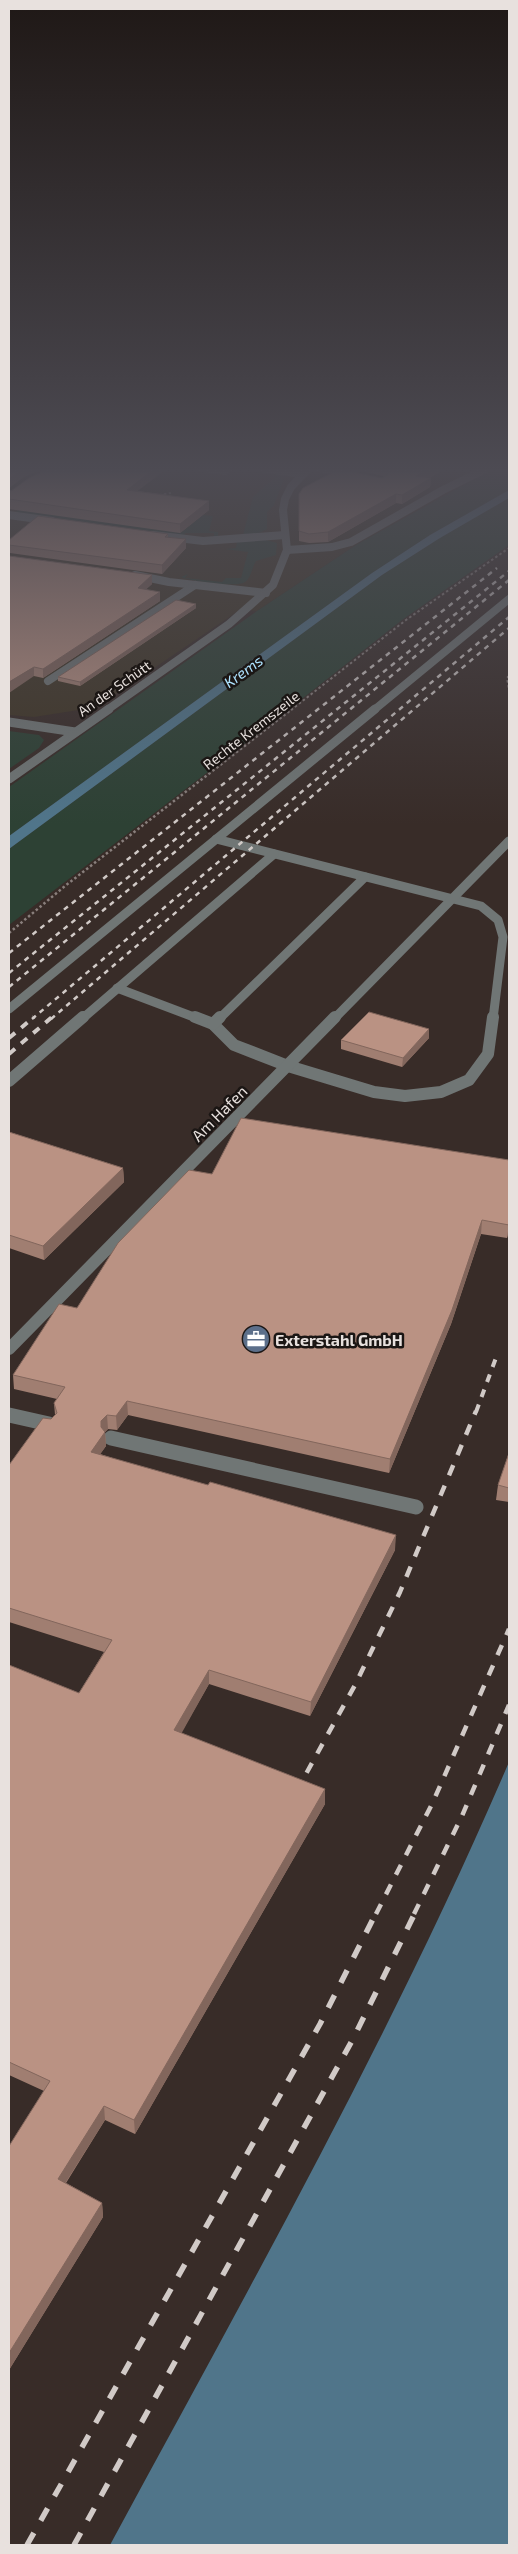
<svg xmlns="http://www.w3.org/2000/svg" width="518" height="2554" font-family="'Exo 2',sans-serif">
	<rect width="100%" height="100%" fill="#382c28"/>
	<polygon fill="#3f3525" points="9,467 496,467 356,545 257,611 241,609 107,700 85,709 34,717 9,715"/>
	<g fill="#2d4134">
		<polygon points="496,467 509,467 509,490 430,535 372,573 9,836 9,787 257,611 356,545"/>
		<polygon points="251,470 278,474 284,479 274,505 267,512 267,529 257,534 243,535 253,497 277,476 248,471"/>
		<polygon points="509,498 509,545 402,620 265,728 9,925 9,849 382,575 440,538"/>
		<polygon points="19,510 182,532 203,515 213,516 209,531 218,532 218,536 214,537 214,533 185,533 184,537 13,513"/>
		<path d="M266,540L277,543L276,555L256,561C252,567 251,578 245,582C237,588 190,581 181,577L188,574L185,578L222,582L226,578H241L248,552L225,549L236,548L237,541Z"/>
		<polygon points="9,731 39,735 44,740 39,748 9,769"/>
	</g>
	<g fill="#50758a">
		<polygon points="509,490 509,498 440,538 382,575 9,849 9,836 372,573 430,535"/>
		<path d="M509,1762V2545H110C249,2288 394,2031 509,1762Z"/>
	</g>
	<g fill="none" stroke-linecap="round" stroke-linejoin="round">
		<g stroke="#897f7c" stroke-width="2" stroke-dasharray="2.5 2.5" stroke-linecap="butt">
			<polyline points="159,495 171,493"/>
			<polyline points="509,676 507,678 509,689"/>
			<polyline points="291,710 406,620 509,548"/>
		</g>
		<polyline stroke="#897f7c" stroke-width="2.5" stroke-dasharray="2.5 2.5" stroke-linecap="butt" points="9,933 65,886 292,709"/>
		<g stroke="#707675" stroke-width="8">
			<polyline points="197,467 225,471 230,467"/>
			<polyline points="253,467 303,474"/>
			<polyline points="315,467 350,475"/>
			<polyline points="9,515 52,521"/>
			<polyline points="153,535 203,541 285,535"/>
			<polyline points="287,550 332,547 351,542 443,490 490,467"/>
			<polyline points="135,575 169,582 266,593"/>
			<polyline points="48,681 195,585"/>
			<polyline points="107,710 229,624 273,585 287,550 283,510 285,499 291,487 310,467"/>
			<polyline points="374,710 509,599"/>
		</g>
		<g stroke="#707675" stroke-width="9">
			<polyline points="9,722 75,732"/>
			<polyline points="9,779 109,709"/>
			<polyline points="216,839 481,906 498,920 503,937 493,1019"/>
			<polyline points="117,988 199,1019"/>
			<polyline points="9,1009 375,709"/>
			<polyline points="82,1019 274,854"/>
			<polyline points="219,1019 365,877"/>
			<polyline points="334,1019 509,841"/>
		</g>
		<g stroke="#707675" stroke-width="12">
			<polyline points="195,1017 213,1024 234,1045 288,1066 374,1092 405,1096 441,1092 469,1080 488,1054 493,1017"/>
			<polyline points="213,1024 220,1017"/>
			<polyline points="9,1081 83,1017"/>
			<polyline points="9,1349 335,1017"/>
		</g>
		<g stroke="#707675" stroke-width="15">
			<polyline points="9,1415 49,1424"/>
			<polyline points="111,1438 416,1507"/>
		</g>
		<g stroke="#d1cac7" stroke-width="2.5" stroke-dasharray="5 5" stroke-linecap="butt">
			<polyline points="9,953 497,568"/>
			<polyline points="9,973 509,571"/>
			<polyline points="9,987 509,580"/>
			<polyline points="32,1019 509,617"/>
			<polyline points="51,1019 509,628"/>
		</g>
		<g stroke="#d1cac7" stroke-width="4" stroke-dasharray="8 8" stroke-linecap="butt">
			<polyline points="9,1038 34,1017"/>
			<polyline points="9,1054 52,1017"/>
			<polyline points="476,1412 497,1355"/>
		</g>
		<g stroke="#d1cac7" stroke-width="4.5" stroke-dasharray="11 11" stroke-linecap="butt">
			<polyline points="296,1792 355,1685 400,1592 476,1411"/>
			<polyline points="376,1914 433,1802 509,1629"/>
			<polyline points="414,1914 462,1816 509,1705"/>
		</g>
		<g stroke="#d1cac7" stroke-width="5.5" stroke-dasharray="14 14" stroke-linecap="butt">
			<polyline points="27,2545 320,2024 376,1913"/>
			<polyline points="74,2545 354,2037 415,1913"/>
		</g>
	</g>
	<g fill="#a07e71">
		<polygon points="344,467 449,467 429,478 431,478 430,487 402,504 396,503 328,542 309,543 299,541 299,494 384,477 383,476"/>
		<polygon points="9,490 138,491 209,501 209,510 180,533 9,509"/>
		<polygon points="168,534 168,537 186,539 186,548 162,574 10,553 9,540"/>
		<polygon points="9,556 152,575 152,584 146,589 160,601 43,678 34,676"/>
		<polygon points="196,604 196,608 80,686 58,681 58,677"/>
		<polygon points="429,1029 429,1038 402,1067 341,1049 341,1040"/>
		<polygon points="9,1132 123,1168 124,1182 44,1260 9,1248"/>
		<polygon points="509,1160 509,1232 507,1238 481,1234 451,1324 389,1473 128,1415 117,1430 108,1429 105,1432 106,1446 100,1454 395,1550 310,1716 209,1684 181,1733 325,1789 325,1804 135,2134 105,2120 66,2183 102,2203 103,2217 9,2370 44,2091 9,2075 9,1665 79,1693 104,1652 9,1622 9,1465 55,1415 54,1403 57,1399 14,1389 13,1375 77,1308 212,1174"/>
		<polygon points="509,1453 509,1502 496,1500 498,1485"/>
	</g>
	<g fill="#82665c">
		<polygon points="26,467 48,467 24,477 9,488 9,479"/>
		<polygon points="157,467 169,467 127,499 127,490"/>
		<polygon points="432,467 449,467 416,485 416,476"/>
		<polygon points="431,478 430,487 402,504 402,495"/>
		<polygon points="396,494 396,503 328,542 328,532"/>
		<polygon points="209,501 209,510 180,533 180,524"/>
		<polygon points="186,539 186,548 162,574 162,565"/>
		<polygon points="152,575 152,584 138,597 138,588"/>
		<polygon points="160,592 160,601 43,678 43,669"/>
		<polygon points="196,604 196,608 80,686 80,682"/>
		<polygon points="34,667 34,676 9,693 9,682"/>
		<polygon points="429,1029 429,1038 402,1067 403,1058"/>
		<polygon points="123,1168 124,1182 44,1260 43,1246"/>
		<polygon points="482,1220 481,1234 451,1324 389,1473 390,1459"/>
		<polygon points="509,1223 509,1232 507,1238 509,1225"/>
		<polygon points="127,1401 128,1415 117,1430 116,1416"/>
		<polygon points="107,1415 108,1429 105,1432 106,1446 92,1466 91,1452 101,1421"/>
		<polygon points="396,1535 395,1550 310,1716 311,1702"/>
		<polygon points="209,1670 209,1684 175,1745 174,1730"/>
		<polygon points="325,1789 325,1804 135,2134 134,2120"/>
		<polygon points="104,2106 105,2120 59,2193 58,2179"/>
		<polygon points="102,2203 103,2217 9,2370 9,2353"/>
	</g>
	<g fill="#ba9283" stroke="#82665c">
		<polygon points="9,467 26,467 9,479"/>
		<polygon points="53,467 157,467 127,490 209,501 180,524 9,499 9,490 11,491 29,478"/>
		<polygon points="384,467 432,467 416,476 431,478 402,495 396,494 328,532 309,534 299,531 299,494 303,488 339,469 382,478 387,475 388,471"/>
		<polygon points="38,516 168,534 165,537 186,539 162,565 9,545 9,540"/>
		<polygon points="9,556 152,575 138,588 160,592 43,669 34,667 9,682"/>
		<polygon points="176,600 196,604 80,682 58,677"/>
		<polygon points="369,1012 429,1029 403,1058 341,1040"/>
		<polygon points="241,1118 509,1160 509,1225 482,1220 452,1310 390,1459 127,1401 116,1416 107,1415 101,1421 101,1427 105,1432 91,1452 208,1485 210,1482 396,1535 311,1702 209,1670 174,1730 325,1789 134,2120 104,2106 58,2179 102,2203 9,2353 9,2146 50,2081 9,2062 9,1665 79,1693 112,1640 9,1608 9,1465 43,1418 51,1419 57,1413 54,1403 65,1387 13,1375 59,1304 77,1308 118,1243 189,1170 212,1174"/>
		<polygon points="9,1132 123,1168 43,1246 9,1235"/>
		<polygon points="509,1453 509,1488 498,1485"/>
	</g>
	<linearGradient id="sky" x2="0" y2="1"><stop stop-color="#1f1816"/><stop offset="0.57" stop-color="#4d4b53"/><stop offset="1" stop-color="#4d4b53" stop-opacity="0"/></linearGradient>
	<rect width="518" height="825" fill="url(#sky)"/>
	<defs>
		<g id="office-disc" transform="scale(1.4375)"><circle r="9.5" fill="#5c6f8a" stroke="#1b1614"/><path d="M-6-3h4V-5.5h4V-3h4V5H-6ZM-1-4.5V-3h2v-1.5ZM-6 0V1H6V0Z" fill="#fff"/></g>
	</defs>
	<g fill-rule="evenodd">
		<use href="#office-disc" x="256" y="1339"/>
	</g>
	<g text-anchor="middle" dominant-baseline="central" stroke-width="5" stroke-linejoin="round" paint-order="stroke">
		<g font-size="14" fill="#e8e1de" stroke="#1b1614">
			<text transform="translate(114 688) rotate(-35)">An der Schütt</text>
			<text transform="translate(251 730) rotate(-38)">Rechte Kremszeile</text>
		</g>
		<g font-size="15" font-style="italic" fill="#ade1fe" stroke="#1b1614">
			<text transform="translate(243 671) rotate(-36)">Krems</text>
		</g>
		<g font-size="16" fill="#e8e1de" stroke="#1b1614">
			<text transform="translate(219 1113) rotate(-45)">Am Hafen</text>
		</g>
		<g font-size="16" font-weight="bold" fill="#e8e1de" stroke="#1b1614" text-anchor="start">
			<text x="275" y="1339">Exterstahl GmbH</text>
		</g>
	</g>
	<rect width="518" height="2554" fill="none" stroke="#e8e1de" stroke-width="20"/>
</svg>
